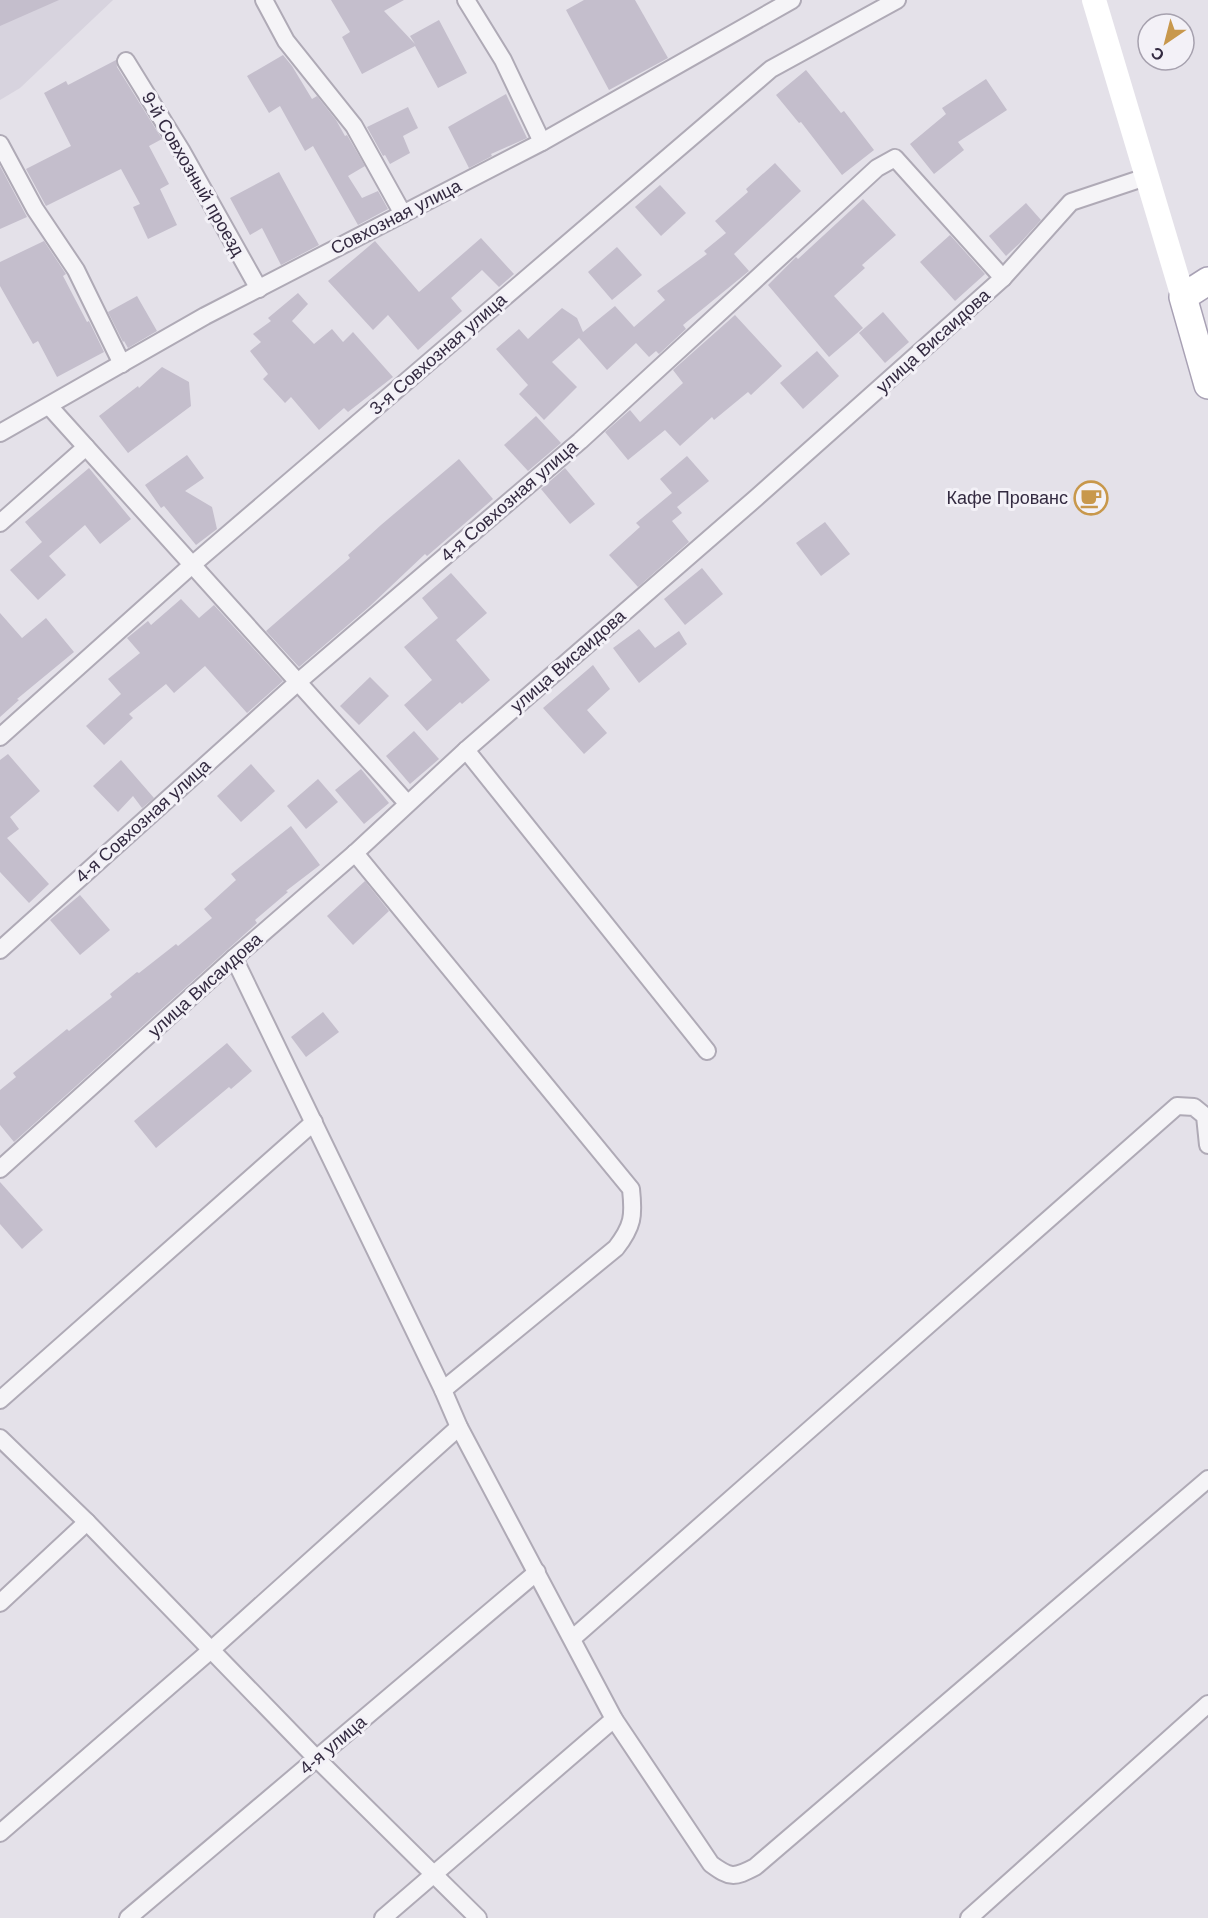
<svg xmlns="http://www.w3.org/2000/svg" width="1208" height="1918" font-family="Helvetica,sans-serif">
	<rect width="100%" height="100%" fill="#e4e1e9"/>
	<polygon fill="#d7d3de" points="0,0 113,0 20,88 0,100"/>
	<g fill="#c4becc">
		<polygon points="0,0 59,0 0,26"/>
		<polygon points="331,0 404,0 384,11 415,44 410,36 439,20 467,73 438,88 415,46 362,74 342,37 350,32"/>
		<polygon points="584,0 635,0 668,58 609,90 566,10"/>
		<polygon points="283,55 292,66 312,99 317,96 336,120 345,136 347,135 365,166 348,176 362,198 378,191 388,209 358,225 313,146 305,151 280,106 269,113 247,76"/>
		<polygon points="116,60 117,67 162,139 149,146 169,184 160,189 177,225 148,239 133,207 140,204 121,169 46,206 26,169 71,146 44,93 66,81 68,85"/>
		<polygon points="806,70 841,113 844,111 874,150 842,175 801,122 799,123 776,95"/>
		<polygon points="986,79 1007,110 958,142 964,150 934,174 910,144 946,114 942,108"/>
		<polygon points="506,94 527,138 491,154 492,156 469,168 448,127"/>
		<polygon points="408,107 418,128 403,136 410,153 390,164 385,155 383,156 367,127"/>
		<polygon points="775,163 801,191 734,254 749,271 683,325 686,329 659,354 656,351 649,357 636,343 607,370 579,338 552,362 577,387 544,420 519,394 528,385 496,349 519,329 528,339 562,308 577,318 583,332 615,306 634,327 665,300 657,291 707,254 704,251 726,233 715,221 748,192 746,189"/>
		<polygon points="0,166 27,217 0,229"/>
		<polygon points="279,172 319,245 281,265 262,228 250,235 230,198"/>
		<polygon points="660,185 686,213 661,236 635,207"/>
		<polygon points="863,199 896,235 862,265 865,268 834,296 863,328 829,357 768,285 796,257 798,259"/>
		<polygon points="1026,203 1041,220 1020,243 1006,256 989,236"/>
		<polygon points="950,235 985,274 955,301 920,262"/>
		<polygon points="481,238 514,274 499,287 482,270 451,298 462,311 418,350 388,315 373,330 328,281 375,241 419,292"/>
		<polygon points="44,241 66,274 63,276 87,322 89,321 104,352 57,377 38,341 33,344 0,286 0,262"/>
		<polygon points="617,247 642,275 612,300 588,272"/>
		<polygon points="298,293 308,304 292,321 314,344 332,329 343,342 353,332 393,377 348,412 344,408 319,430 291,397 285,403 263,379 268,374 250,351 261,342 253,334 271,321 268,318"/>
		<polygon points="137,296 157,331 128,348 124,341 123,342 108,312"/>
		<polygon points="883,312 909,342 885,363 859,333"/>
		<polygon points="735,315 782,366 751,395 748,392 714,420 712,417 680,446 665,430 628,460 605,432 630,410 640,422 683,383 673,370"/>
		<polygon points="817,351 839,376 803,409 780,383"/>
		<polygon points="162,367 189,382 191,406 128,453 99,416 138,386 139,388"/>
		<polygon points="536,416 561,443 528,471 504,445"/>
		<polygon points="187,455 204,478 185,491 212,507 217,529 196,545 164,506 161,508 145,485"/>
		<polygon points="687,456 709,481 677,507 682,513 672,521 689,542 638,587 609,555 640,527 636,523 672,493 660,479"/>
		<polygon points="459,459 493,499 427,556 425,554 370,606 299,667 266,631 350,558 348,555 381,525"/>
		<polygon points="89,468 131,519 100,544 85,525 49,556 66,575 38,600 10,570 42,542 25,522"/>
		<polygon points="565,468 595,504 570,524 541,489"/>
		<polygon points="825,522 850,554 821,576 796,543"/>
		<polygon points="702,568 723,594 685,625 664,599"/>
		<polygon points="451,573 487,613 456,640 490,680 462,704 460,702 427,731 404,705 432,680 404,647 438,618 422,598"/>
		<polygon points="181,599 199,618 214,605 283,681 247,713 205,666 174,693 166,684 129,714 133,718 104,745 86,726 121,694 108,679 140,653 127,638 148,621 151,625"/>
		<polygon points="0,613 22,638 46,618 74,652 17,699 19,700 0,717"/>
		<polygon points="639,629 655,648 679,631 687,644 639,683 613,648"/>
		<polygon points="593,665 610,689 587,710 607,733 584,754 543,708"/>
		<polygon points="370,677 389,696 359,725 340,706"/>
		<polygon points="414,731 439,759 410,784 386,756"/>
		<polygon points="8,754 40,791 10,817 19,829 7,838 49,884 29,903 0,872 0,760"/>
		<polygon points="121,760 154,798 142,808 133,796 118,812 93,786"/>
		<polygon points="251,764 275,791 241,822 217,796"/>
		<polygon points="361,769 389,803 364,824 335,790"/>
		<polygon points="318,779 338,802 306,829 287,806"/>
		<polygon points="291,826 320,865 286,891 288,892 255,920 257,923 14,1142 0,1125 0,1090 16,1077 13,1073 67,1029 69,1031 112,997 110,994 137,972 139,973 176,944 178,946 212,918 204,909 236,880 231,874"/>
		<polygon points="365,881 389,911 353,945 327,916"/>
		<polygon points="80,895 110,930 80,955 50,920"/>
		<polygon points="323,1012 339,1032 306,1057 291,1037"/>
		<polygon points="227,1043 252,1071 231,1089 229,1087 156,1148 134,1121"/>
		<polygon points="0,1182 43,1230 22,1249 0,1224"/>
	</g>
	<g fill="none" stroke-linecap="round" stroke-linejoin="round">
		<g stroke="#afaab6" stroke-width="20">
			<g id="street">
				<polyline points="264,0 286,41 354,126 403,214"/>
				<polyline points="466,0 503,60 542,142"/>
				<polyline points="126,61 181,150 259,289"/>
				<polyline points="0,144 35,209 76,270 122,364"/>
				<polyline points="49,406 407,803"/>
				<polyline points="0,433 205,316 542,142 792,0"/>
				<polyline points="0,523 86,447"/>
				<polyline points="0,737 192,565 771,69 897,0"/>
				<polyline points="466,750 707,1051"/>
				<path d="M355,853L631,1189C634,1216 633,1226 616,1248L443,1390"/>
				<polyline points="0,950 298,682 580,441 877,168 895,158 1003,278"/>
				<path d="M234,958L443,1390L459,1427L614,1719L711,1864C730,1878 734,1878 755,1867L1208,1479"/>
				<polyline points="0,1169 234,958 355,853 466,750 756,498 1003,278 1071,202 1146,177"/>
				<polyline points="0,1400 314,1122"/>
				<polyline points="0,1438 87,1522 316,1758 478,1918"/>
				<polyline points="0,1603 87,1522"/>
				<polyline points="573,1638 1177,1106 1194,1107 1205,1116 1208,1145"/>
				<polyline points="0,1833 211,1650 459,1427"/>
				<polyline points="128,1918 537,1572"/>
				<polyline points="383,1918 614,1719"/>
				<polyline points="969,1918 1208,1704"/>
			</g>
		</g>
		<g stroke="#a8a1b4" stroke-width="30">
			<polyline id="primary" points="1208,281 1183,297 1208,385"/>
		</g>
		<use href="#street" stroke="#f5f4f7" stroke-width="16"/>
		<polyline stroke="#fff" stroke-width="24" points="1094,0 1183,297"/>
		<use href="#primary" stroke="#fff" stroke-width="27"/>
	</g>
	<defs>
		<g id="cafe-ring" transform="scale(1.725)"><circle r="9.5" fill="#f3f1f7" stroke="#c8984c" stroke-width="1.5"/><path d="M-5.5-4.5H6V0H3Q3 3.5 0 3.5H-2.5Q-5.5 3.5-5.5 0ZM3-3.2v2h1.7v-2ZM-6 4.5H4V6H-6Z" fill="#c8984c"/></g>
	</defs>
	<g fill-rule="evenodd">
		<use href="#cafe-ring" x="1091" y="498"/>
	</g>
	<g text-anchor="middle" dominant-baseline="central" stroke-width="6" stroke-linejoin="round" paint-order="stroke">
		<g font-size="18" fill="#332a40" stroke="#f3f1f7">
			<text transform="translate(193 174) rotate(60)">9-й Совхозный проезд</text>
			<text transform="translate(396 217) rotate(-27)">Совхозная улица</text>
			<text transform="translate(933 341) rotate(-42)">улица Висаидова</text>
			<text transform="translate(438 354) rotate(-41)">3-я Совхозная улица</text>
			<text transform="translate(509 501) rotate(-41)">4-я Совхозная улица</text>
			<text transform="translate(568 661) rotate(-41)">улица Висаидова</text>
			<text transform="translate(143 821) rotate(-42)">4-я Совхозная улица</text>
			<text transform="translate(205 985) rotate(-42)">улица Висаидова</text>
			<text transform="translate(333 1745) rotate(-40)">4-я улица</text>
		</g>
		<g font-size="18" fill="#332a40" stroke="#f3f1f7" text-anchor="end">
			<text x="1068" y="498">Кафе Прованс</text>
		</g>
	</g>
	<g transform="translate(1166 42) rotate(215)"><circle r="28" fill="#f3f1f7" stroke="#a6a1ae" stroke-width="1.5"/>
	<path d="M0-4.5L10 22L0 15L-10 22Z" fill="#c8984c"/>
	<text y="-9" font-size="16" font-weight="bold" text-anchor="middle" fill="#332a40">С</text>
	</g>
</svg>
